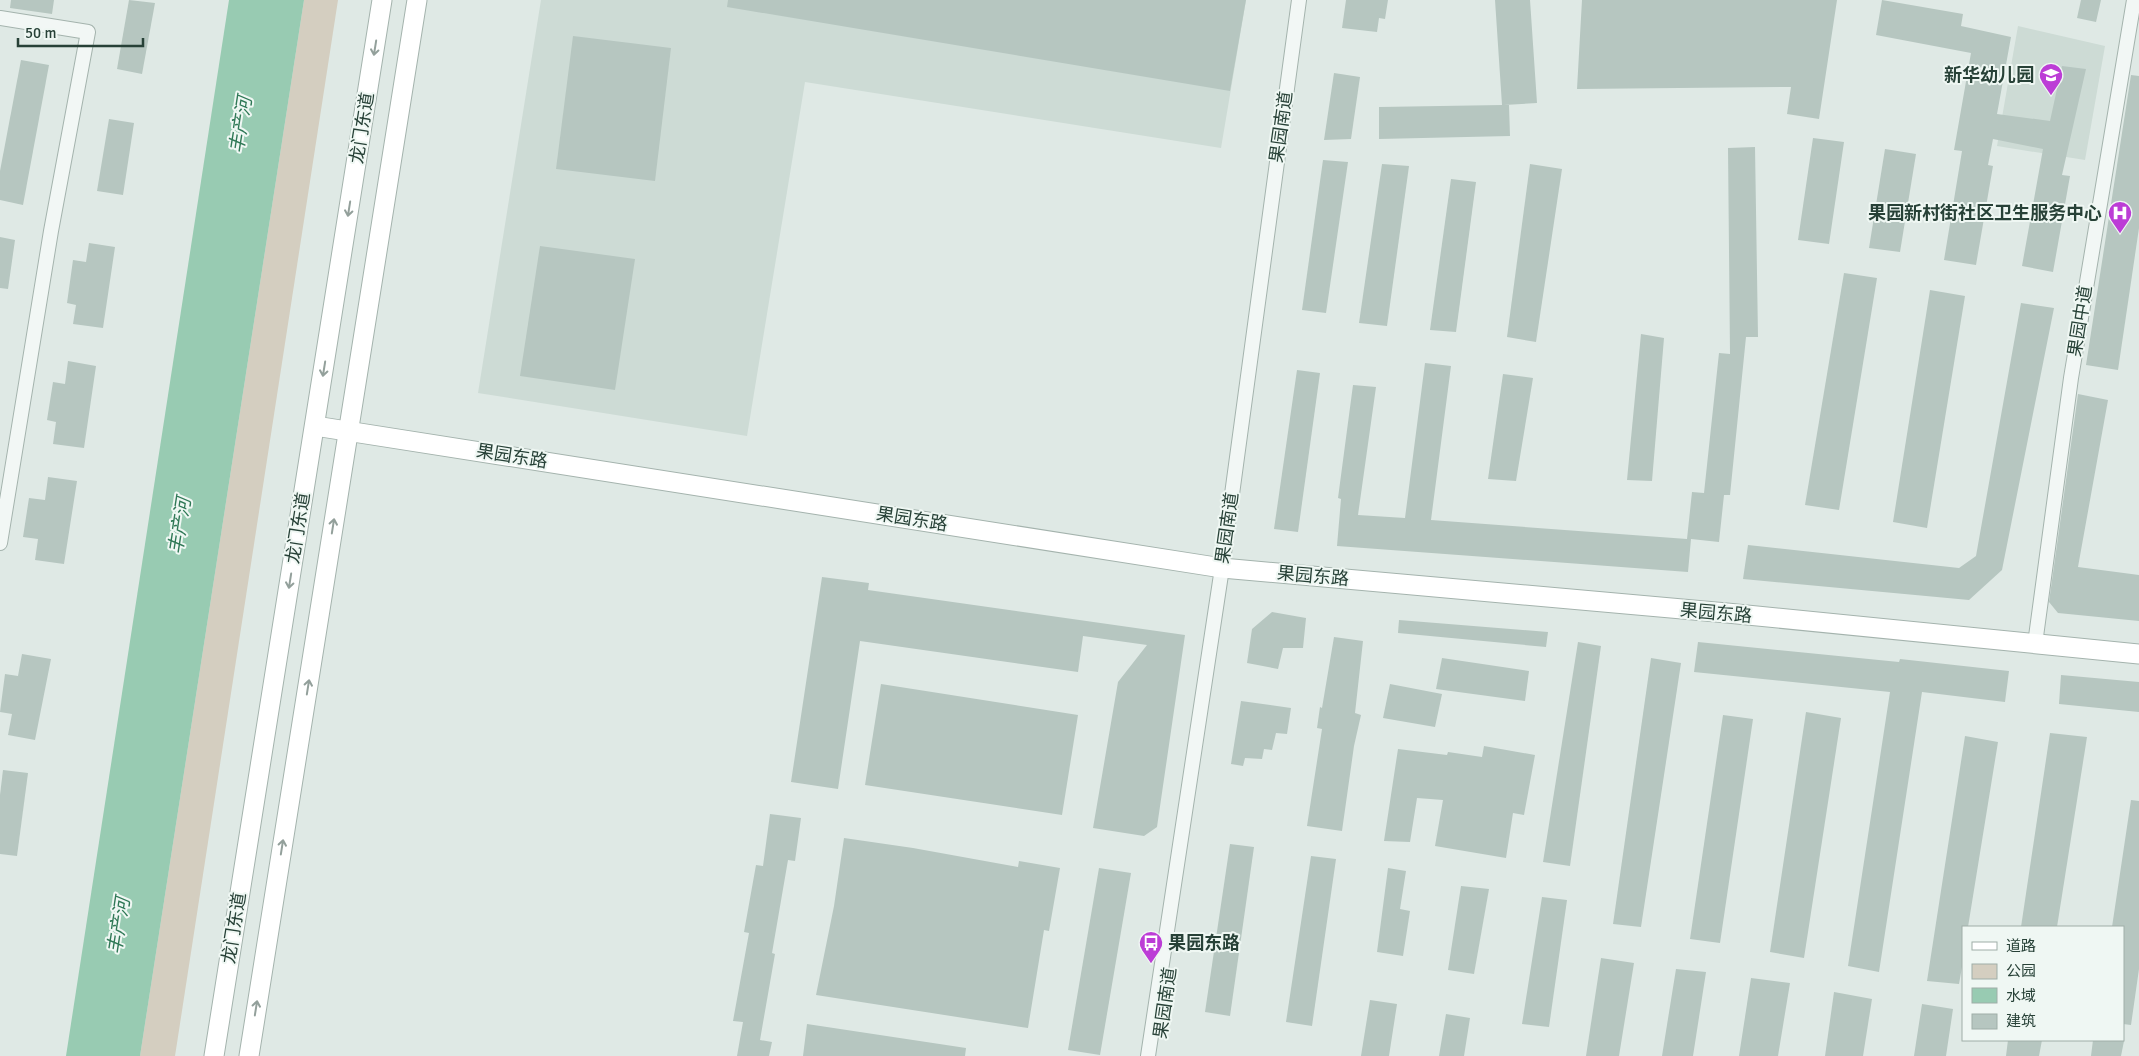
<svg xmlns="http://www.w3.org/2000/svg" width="2139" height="1056" font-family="Signika,'Noto Sans SC',sans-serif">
	<rect width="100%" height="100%" fill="#dfe9e5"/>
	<g fill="#cddbd5">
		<polygon points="541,0 1246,0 1221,148 805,82 747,436 478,393"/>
		<polygon points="2018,26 2105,46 2085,160 1997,146"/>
	</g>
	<polygon fill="#d4cec0" points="304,0 338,0 175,1056 140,1056"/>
	<polygon fill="#98cbb2" points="229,0 304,0 140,1056 66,1056"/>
	<g fill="#b6c6c0">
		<polygon points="11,0 54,0 52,14 10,8"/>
		<polygon points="129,0 155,3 142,74 117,69"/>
		<polygon points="728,0 1246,0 1230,91 727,7"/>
		<polygon points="1346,0 1388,0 1385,19 1379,18 1377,32 1342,28"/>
		<polygon points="1495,0 1530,0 1537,103 1504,105 1509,105 1510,136 1379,139 1379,107 1502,105"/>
		<polygon points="1582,0 1837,0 1819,119 1787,114 1791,87 1577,89"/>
		<polygon points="1882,0 1963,14 1961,26 2011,37 1997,114 2050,121 2062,66 2086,69 2062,175 2070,176 2053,272 2022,266 2043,149 1993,139 1988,165 1993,166 1976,265 1944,260 1962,151 1954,150 1971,53 1876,35"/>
		<polygon points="2081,0 2101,0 2096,22 2077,18"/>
		<polygon points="573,36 671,48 655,181 556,169"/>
		<polygon points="21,60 49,65 23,205 0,200 0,171"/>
		<polygon points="1334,73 1360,77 1351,139 1324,140"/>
		<polygon points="2131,75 2139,76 2139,228 2118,370 2086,365"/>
		<polygon points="109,119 134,123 123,195 97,191"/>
		<polygon points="1813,138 1844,142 1829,244 1798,240"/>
		<polygon points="1755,147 1758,337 1746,337 1730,495 1724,495 1719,542 1691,539 1688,572 1337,546 1341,499 1338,498 1353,385 1376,387 1358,515 1405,518 1425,363 1451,366 1431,520 1687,539 1692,492 1704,493 1719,353 1730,354 1728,148"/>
		<polygon points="1885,149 1916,154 1900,252 1869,248"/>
		<polygon points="1323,160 1348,162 1326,313 1302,310"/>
		<polygon points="1382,164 1409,166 1387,326 1359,323"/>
		<polygon points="1530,164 1562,169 1536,342 1507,337"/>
		<polygon points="1451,179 1476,182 1456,332 1430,330"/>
		<polygon points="0,237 15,240 8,289 0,288"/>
		<polygon points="89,243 115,247 103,328 73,324 76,305 67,303 73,260 86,262"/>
		<polygon points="540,246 635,259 615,390 520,376"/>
		<polygon points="1844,273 1877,278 1839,510 1805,505"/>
		<polygon points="1930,290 1965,296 1927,528 1893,522"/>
		<polygon points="2021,303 2054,308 2002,570 1969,600 1743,579 1748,545 1959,568 1976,556"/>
		<polygon points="1641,334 1664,338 1652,481 1627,480"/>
		<polygon points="68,361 96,366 84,448 53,444 56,422 47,420 53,382 65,384"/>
		<polygon points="1297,370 1320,373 1298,532 1274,529"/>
		<polygon points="1503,374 1533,378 1516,481 1488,479"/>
		<polygon points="2078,394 2108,400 2078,567 2139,575 2139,621 2058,613 2049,602"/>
		<polygon points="48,477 77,481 64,564 35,560 38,539 23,537 29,498 45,500"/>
		<polygon points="822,577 869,583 868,590 1185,635 1157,827 1144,836 1093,828 1118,682 1147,645 1083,636 1078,672 860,641 838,789 791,782"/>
		<polygon points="1272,612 1306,618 1303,648 1283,648 1278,669 1247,663 1252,629"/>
		<polygon points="1399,620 1548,632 1546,647 1398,633"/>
		<polygon points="1334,637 1363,641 1355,713 1361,715 1354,746 1342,831 1307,826 1322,729 1317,728 1320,707 1322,708"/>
		<polygon points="1578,642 1601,646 1570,866 1543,862"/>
		<polygon points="1698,642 1899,662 1900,659 2009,671 2005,702 1922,692 1879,972 1848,966 1890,692 1694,672"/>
		<polygon points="22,654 51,659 35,740 8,735 12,714 0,712 5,674 18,676"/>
		<polygon points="1442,658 1529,671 1525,701 1436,689"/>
		<polygon points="1651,658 1681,663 1641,927 1613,924"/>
		<polygon points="2061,675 2139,682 2139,712 2059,704"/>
		<polygon points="881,684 1078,715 1062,815 865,785"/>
		<polygon points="1390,684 1442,694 1435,727 1383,718"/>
		<polygon points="1241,701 1291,708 1287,734 1276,733 1272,750 1264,749 1262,759 1245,758 1243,766 1231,764"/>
		<polygon points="1806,712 1841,718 1804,958 1770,952"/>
		<polygon points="1723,715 1753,719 1720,943 1690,939"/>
		<polygon points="2050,733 2087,737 2057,927 2021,927"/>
		<polygon points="1965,736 1998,742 1968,927 1963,927 1963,961 1959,984 1927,981"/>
		<polygon points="1484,746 1535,755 1524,815 1513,813 1506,858 1435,846 1443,800 1417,798 1410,842 1384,841 1398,749 1447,755 1448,752 1482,757"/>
		<polygon points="3,770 28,773 17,856 0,854 0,795"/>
		<polygon points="2131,800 2139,801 2139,969 2131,1025 2123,1024 2123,927 2112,927"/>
		<polygon points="770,814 801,818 795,861 788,860 772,953 775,954 760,1040 772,1042 769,1056 737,1056 743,1022 733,1021 749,933 744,932 756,865 763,866"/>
		<polygon points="844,838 913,848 1018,867 1019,861 1060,868 1049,931 1044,930 1028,1028 816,995 834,906"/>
		<polygon points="1230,844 1254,847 1230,1016 1205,1012"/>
		<polygon points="1311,856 1336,859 1312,1026 1286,1022"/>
		<polygon points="1099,868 1131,873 1100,1055 1068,1050"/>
		<polygon points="1388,868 1406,871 1400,909 1410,911 1403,956 1377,952"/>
		<polygon points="1461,886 1489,889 1474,974 1448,970"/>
		<polygon points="1542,897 1567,900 1549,1027 1522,1024"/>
		<polygon points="1601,958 1634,963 1619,1056 1586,1056"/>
		<polygon points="1676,969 1706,972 1693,1056 1662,1056"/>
		<polygon points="1751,978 1790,983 1778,1056 1739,1056"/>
		<polygon points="1834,992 1872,999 1863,1056 1825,1056"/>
		<polygon points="1370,1000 1397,1004 1389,1056 1361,1056"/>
		<polygon points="1922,1004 1953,1009 1946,1056 1914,1056"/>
		<polygon points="1446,1014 1470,1018 1464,1056 1439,1056"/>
		<polygon points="807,1024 966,1048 965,1056 803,1056"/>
		<polygon points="2008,1040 2042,1040 2039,1056 2006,1056"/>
		<polygon points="2093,1040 2124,1041 2121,1056 2091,1056"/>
	</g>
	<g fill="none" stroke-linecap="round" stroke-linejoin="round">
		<g stroke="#a4b3ad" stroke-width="16">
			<g id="street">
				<polyline points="0,18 88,32 51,231 0,543"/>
				<polyline points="2035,644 2071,378 2134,0"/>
				<polyline points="1148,1056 1222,568 1299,0"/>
			</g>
		</g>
		<g stroke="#a4b3ad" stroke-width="21">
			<g id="secondary">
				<polyline points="315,426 1222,568 1727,613 2139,654"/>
				<polyline points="214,1056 382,0"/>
				<polyline points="249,1056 417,0"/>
			</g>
		</g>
		<use href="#street" stroke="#f2f7f5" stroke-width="14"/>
		<use href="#secondary" stroke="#fff" stroke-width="19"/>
	</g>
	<defs><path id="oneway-shaft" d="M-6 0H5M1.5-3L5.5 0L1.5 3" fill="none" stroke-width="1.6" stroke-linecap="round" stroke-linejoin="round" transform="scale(1.25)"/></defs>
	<g stroke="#93a09b">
		<use href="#oneway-shaft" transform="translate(375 48) rotate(99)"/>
		<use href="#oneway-shaft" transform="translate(349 209) rotate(99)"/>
		<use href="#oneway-shaft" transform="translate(324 369) rotate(99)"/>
		<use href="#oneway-shaft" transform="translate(333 526) rotate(-81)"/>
		<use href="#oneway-shaft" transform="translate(290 581) rotate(99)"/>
		<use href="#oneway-shaft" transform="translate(308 687) rotate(-81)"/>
		<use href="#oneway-shaft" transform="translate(282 847) rotate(-81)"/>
		<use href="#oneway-shaft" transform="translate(256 1008) rotate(-81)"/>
	</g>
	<defs>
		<g id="school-pin" transform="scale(1.25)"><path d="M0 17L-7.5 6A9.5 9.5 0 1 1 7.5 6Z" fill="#bc3dd6" stroke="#eff7f3"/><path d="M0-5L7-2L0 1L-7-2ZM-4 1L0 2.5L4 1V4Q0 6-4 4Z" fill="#fff"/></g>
		<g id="hospital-pin" transform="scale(1.25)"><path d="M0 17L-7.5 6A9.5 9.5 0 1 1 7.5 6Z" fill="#bc3dd6" stroke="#eff7f3"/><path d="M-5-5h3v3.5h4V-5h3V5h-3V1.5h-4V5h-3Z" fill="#fff"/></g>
		<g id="bus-pin" transform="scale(1.25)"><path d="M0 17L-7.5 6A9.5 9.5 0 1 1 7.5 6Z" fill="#bc3dd6" stroke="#eff7f3"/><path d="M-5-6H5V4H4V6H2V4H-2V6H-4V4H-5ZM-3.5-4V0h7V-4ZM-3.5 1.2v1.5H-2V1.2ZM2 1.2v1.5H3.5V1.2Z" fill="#fff"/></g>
	</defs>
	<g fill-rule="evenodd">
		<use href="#school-pin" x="2051" y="75"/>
		<use href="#hospital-pin" x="2120" y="213"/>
		<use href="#bus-pin" x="1151" y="943"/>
	</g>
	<g text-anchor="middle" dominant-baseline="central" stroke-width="4" stroke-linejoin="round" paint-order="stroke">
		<g font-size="18" font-weight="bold" fill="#274137" stroke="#eff7f3" text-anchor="end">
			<text x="2034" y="75">新华幼儿园</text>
			<text x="2102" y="213">果园新村街社区卫生服务中心</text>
			<text x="1168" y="943" text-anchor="start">果园东路</text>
		</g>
		<g font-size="18" fill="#274137" stroke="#eff7f3">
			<text transform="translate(1281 127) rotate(-82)">果园南道</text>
			<text transform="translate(362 128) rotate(-81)">龙门东道</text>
			<text transform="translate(2080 321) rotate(-81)">果园中道</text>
			<text transform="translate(512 456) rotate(9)">果园东路</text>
			<text transform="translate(912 519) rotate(9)">果园东路</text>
			<text transform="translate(298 528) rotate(-81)">龙门东道</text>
			<text transform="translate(1227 528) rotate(-82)">果园南道</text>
			<text transform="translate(1313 576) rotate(5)">果园东路</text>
			<text transform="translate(1716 613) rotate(5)">果园东路</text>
			<text transform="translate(234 928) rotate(-81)">龙门东道</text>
			<text transform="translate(1165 1003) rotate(-82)">果园南道</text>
		</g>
		<g font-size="19" font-style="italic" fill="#2f7856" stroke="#eff7f3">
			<text transform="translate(241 125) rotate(-81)">丰产河</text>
			<text transform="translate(180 526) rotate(-81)">丰产河</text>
			<text transform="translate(119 926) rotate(-81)">丰产河</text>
		</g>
	</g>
	<rect x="1962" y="926" width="162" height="115" fill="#eff7f3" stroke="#9faea8"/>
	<rect x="1972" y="942" width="25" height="8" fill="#ffffff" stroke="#9faea8"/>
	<text x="2006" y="951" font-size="15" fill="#274137">道路</text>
	<rect x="1972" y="964" width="25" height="15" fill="#d4cec0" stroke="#9faea8"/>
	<text x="2006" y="976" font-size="15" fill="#274137">公园</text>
	<rect x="1972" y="988" width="25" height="15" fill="#98cbb2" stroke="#9faea8"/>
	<text x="2006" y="1001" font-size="15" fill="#274137">水域</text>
	<rect x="1972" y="1014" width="25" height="15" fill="#b6c6c0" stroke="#9faea8"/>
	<text x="2006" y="1026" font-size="15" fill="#274137">建筑</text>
	<path d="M18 38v8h125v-8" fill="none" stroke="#274137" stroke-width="2.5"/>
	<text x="25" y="38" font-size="15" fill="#274137" stroke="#eff7f3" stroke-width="4" paint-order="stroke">50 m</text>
</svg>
